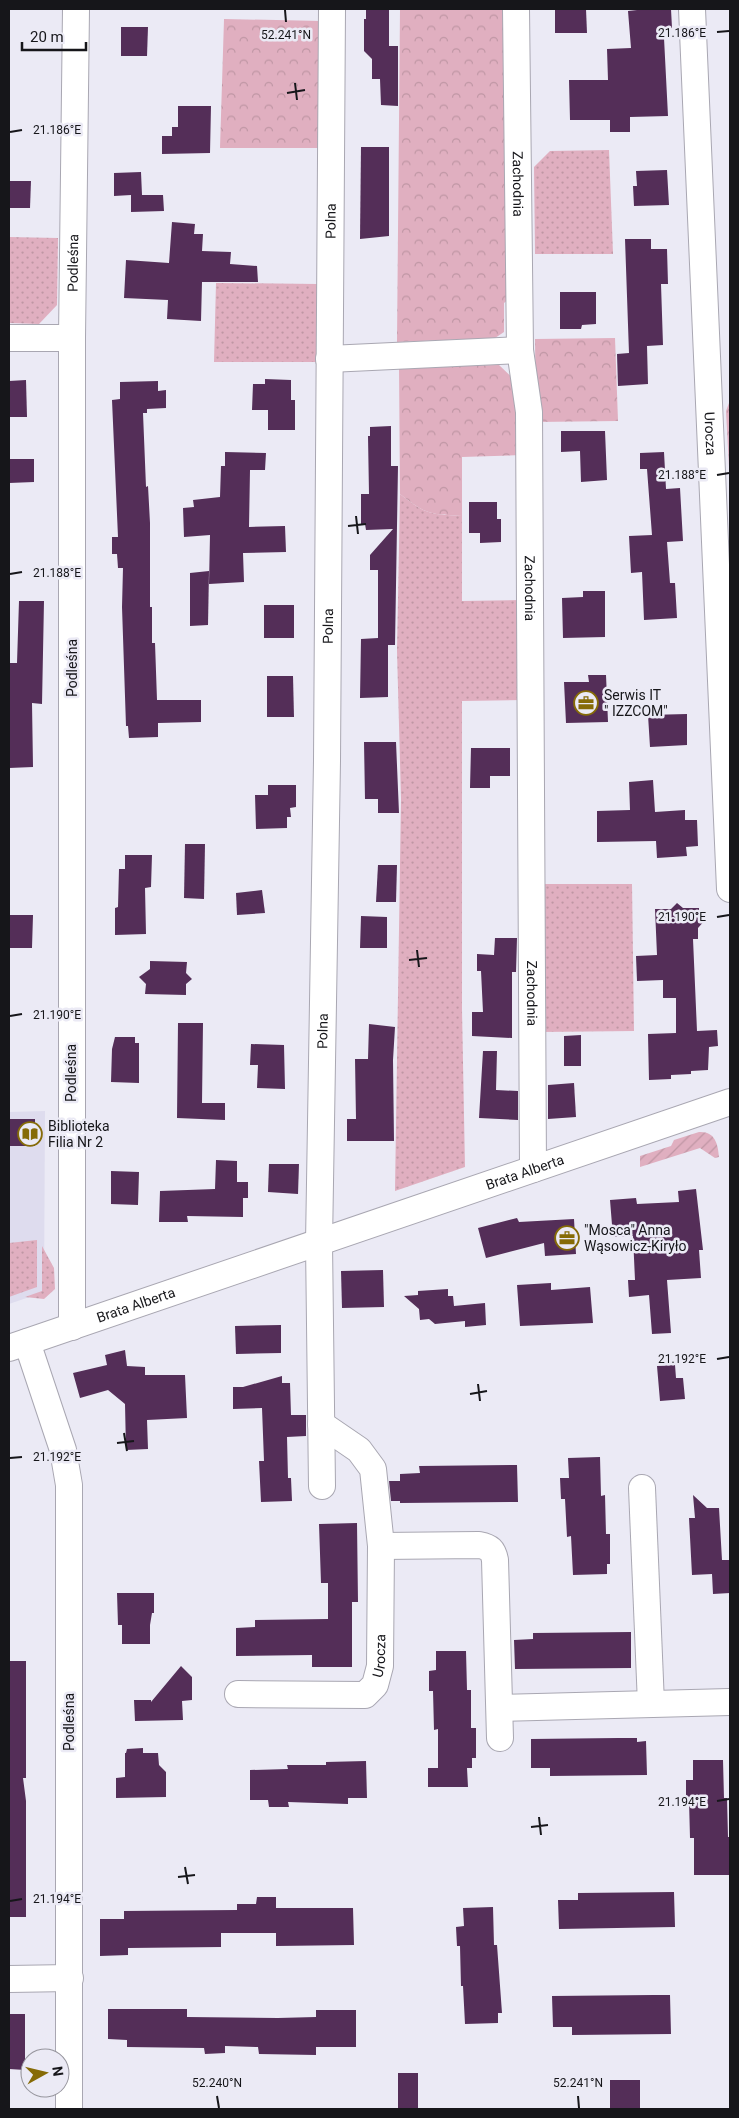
<svg xmlns="http://www.w3.org/2000/svg" width="739" height="2118" font-family="Roboto,sans-serif">
	<defs>
		<pattern id="grass-dots" width="8" height="8" patternUnits="userSpaceOnUse" patternTransform="scale(1.25)"><rect width="8" height="8" fill="#e0afc0"/><path d="M2 2h.1M6 6h.1" fill="none" stroke="#bf96a4" stroke-width="1.8" stroke-linecap="round"/></pattern>
		<pattern id="forest-crowns" width="20" height="18" patternUnits="userSpaceOnUse" patternTransform="scale(1.25)"><rect width="20" height="18" fill="#e0afc0"/><path d="M2 6a3 3 0 1 1 6 0M12 15a3 3 0 1 1 6 0" fill="none" stroke="#bf96a4"/></pattern>
		<pattern id="garden-furrows" width="10" height="10" patternUnits="userSpaceOnUse" patternTransform="scale(1.25)"><rect width="10" height="10" fill="#e0afc0"/><path d="M-1 1l2-2M0 10L10 0M9 11l2-2" fill="none" stroke="#bf96a4"/></pattern>
	</defs>
	<rect width="100%" height="100%" fill="#ebeaf5"/>
	<polygon fill="#dedcee" points="45,1111 44,1292 9,1304 9,1112"/>
	<g fill="url(#grass-dots)">
		<polygon points="609,150 613,254 535,254 534,167 550,151"/>
		<polygon points="9,237 58,238 57,305 39,324 9,323"/>
		<polygon points="216,283 318,284 317,362 214,362"/>
		<path d="M400,494C427,515 429,514 462,516V601L523,600L524,700L462,701V1010L465,1167L395,1191L401,799L397,651Z"/>
		<polygon points="541,884 632,884 634,1031 541,1032"/>
		<polygon points="37,1240 37,1287 9,1297 9,1243"/>
		<polygon points="42,1246 54,1268 55,1289 44,1299 25,1297 42,1291"/>
	</g>
	<g fill="url(#forest-crowns)">
		<polygon points="400,9 505,9 509,299 504,303 504,332 495,338 397,342"/>
		<polygon points="224,19 321,21 319,148 220,148"/>
		<polygon points="615,338 618,421 536,422 535,339"/>
		<path d="M499,365L521,386L522,455L462,457V516C429,514 427,515 400,494L399,367Z"/>
		<polygon points="729,403 730,403 730,486 726,411"/>
	</g>
	<path fill="url(#garden-furrows)" d="M699,1132C715,1131 718,1144 719,1157L715,1158L700,1148L640,1167V1156L671,1146L674,1140Z"/>
	<g fill="#542e58">
		<polygon points="366,9 389,9 389,46 398,46 398,106 381,105 380,79 372,79 372,59 364,51 364,19 366,19"/>
		<polygon points="555,9 586,9 587,33 555,33"/>
		<polygon points="646,9 671,9 672,28 664,29 664,38 668,116 630,117 630,132 610,132 610,120 570,120 569,80 608,80 607,49 631,48 628,11"/>
		<polygon points="121,27 148,27 147,56 121,56"/>
		<polygon points="178,106 211,106 210,153 162,154 162,136 172,136 172,127 178,127"/>
		<polygon points="361,147 389,147 389,236 360,239"/>
		<polygon points="667,170 669,205 634,206 633,186 637,186 636,171"/>
		<polygon points="141,172 142,195 163,195 164,211 131,212 131,195 114,196 114,173"/>
		<polygon points="9,181 31,181 30,208 9,208"/>
		<polygon points="172,222 195,224 194,234 203,234 202,251 231,252 230,264 257,266 258,282 202,282 201,321 167,319 168,300 124,298 126,260 169,263"/>
		<polygon points="625,239 651,239 651,249 667,249 668,284 661,284 663,345 647,346 648,384 618,386 617,354 629,353"/>
		<polygon points="560,292 596,292 596,324 582,325 581,329 560,329"/>
		<polygon points="265,379 291,380 291,400 295,400 295,430 268,430 268,410 252,410 253,384 265,384"/>
		<polygon points="26,380 27,417 9,417 9,381"/>
		<polygon points="158,381 158,391 166,390 166,408 147,409 147,413 143,413 146,487 148,486 150,523 150,607 152,607 152,643 155,643 157,700 201,700 201,722 158,723 158,737 129,738 128,726 126,726 122,607 123,568 118,568 117,554 112,554 112,537 118,537 112,400 120,399 120,382"/>
		<polygon points="391,426 391,466 398,466 395,645 388,645 388,697 360,698 361,639 378,638 378,570 370,570 370,555 393,529 366,530 365,524 361,524 361,494 369,494 368,436 370,436 370,427"/>
		<polygon points="561,431 605,431 607,480 581,482 580,451 561,452"/>
		<polygon points="225,452 266,453 265,470 250,470 249,527 285,526 286,552 243,553 244,582 209,584 210,535 184,537 183,508 194,507 193,500 220,497 221,466 225,466"/>
		<polygon points="664,452 666,489 680,488 683,541 667,542 670,583 675,583 677,618 644,620 642,572 631,573 629,536 652,535 647,469 640,469 640,453"/>
		<polygon points="9,459 34,459 34,482 9,483"/>
		<polygon points="469,502 497,502 497,519 501,519 501,542 480,543 480,533 469,533"/>
		<polygon points="209,571 208,625 190,626 190,573"/>
		<polygon points="583,591 605,591 605,637 563,638 562,598 583,597"/>
		<polygon points="19,601 44,601 42,704 32,703 33,767 9,768 9,663 17,663"/>
		<rect x="264" y="605" width="30" height="33"/>
		<polygon points="588,675 606,675 608,722 566,723 564,682 589,682"/>
		<polygon points="267,676 293,676 294,717 267,717"/>
		<polygon points="687,714 687,745 650,747 648,715"/>
		<polygon points="364,742 396,742 399,813 378,813 378,799 365,799"/>
		<polygon points="471,748 510,748 510,776 490,776 490,788 470,788"/>
		<polygon points="653,780 655,812 685,810 685,820 697,820 698,846 686,847 687,856 657,858 656,841 597,842 597,811 630,810 629,782"/>
		<polygon points="268,785 296,785 296,807 290,808 291,817 287,817 287,828 256,829 255,795 268,795"/>
		<polygon points="185,844 205,844 204,899 184,898"/>
		<polygon points="125,855 152,855 151,887 145,888 146,934 115,935 115,908 118,907 119,869 125,869"/>
		<polygon points="378,865 397,865 396,902 376,902"/>
		<polygon points="262,890 265,913 237,915 236,893"/>
		<polygon points="677,903 683,908 699,908 699,915 705,920 698,928 698,939 693,939 697,1031 717,1030 718,1046 709,1047 708,1070 691,1071 691,1074 671,1075 671,1079 649,1080 648,1034 676,1033 676,998 663,998 663,980 637,981 636,956 657,955 655,909 671,909"/>
		<polygon points="9,915 33,915 32,948 9,948"/>
		<polygon points="361,916 387,917 387,948 360,948"/>
		<polygon points="495,938 517,938 516,972 512,972 512,1038 472,1036 472,1012 483,1012 481,971 477,971 477,954 494,955"/>
		<polygon points="150,961 187,962 186,973 192,979 186,984 186,995 145,994 146,984 139,977 150,969"/>
		<polygon points="178,1023 203,1023 202,1103 225,1103 225,1120 177,1118"/>
		<polygon points="369,1024 395,1027 393,1060 394,1141 347,1141 347,1119 356,1119 355,1059 368,1059"/>
		<polygon points="581,1035 581,1066 564,1066 564,1036"/>
		<polygon points="115,1037 135,1037 135,1043 139,1043 139,1083 111,1082 112,1049"/>
		<polygon points="251,1044 284,1045 285,1089 257,1088 258,1065 250,1065"/>
		<polygon points="483,1051 497,1051 496,1090 518,1091 518,1120 479,1118"/>
		<polygon points="574,1083 576,1117 548,1119 548,1085"/>
		<rect x="9" y="1119" width="26" height="27"/>
		<polygon points="216,1160 237,1161 237,1182 248,1182 248,1198 243,1198 243,1217 187,1216 188,1222 159,1222 160,1191 215,1189"/>
		<polygon points="269,1164 299,1164 298,1194 268,1192"/>
		<polygon points="111,1171 139,1172 138,1205 111,1204"/>
		<polygon points="696,1189 703,1250 699,1250 701,1278 667,1280 671,1333 652,1334 649,1295 629,1297 628,1280 635,1280 633,1236 613,1237 610,1200 636,1198 637,1204 679,1202 678,1191"/>
		<polygon points="517,1218 519,1222 574,1219 576,1254 545,1256 544,1243 486,1258 478,1228"/>
		<polygon points="383,1270 384,1307 342,1308 341,1271"/>
		<polygon points="551,1283 551,1290 590,1287 593,1323 520,1326 517,1285"/>
		<polygon points="448,1289 448,1296 453,1296 454,1306 485,1303 486,1325 465,1327 465,1321 435,1324 429,1319 420,1320 419,1309 404,1296 418,1295 418,1291"/>
		<polygon points="281,1325 281,1353 236,1354 235,1326"/>
		<polygon points="125,1350 127,1366 145,1367 145,1375 185,1375 187,1418 147,1420 148,1449 126,1450 125,1404 108,1390 80,1398 73,1373 107,1365 105,1355"/>
		<polygon points="675,1365 676,1378 683,1378 685,1399 660,1401 657,1366"/>
		<polygon points="282,1376 282,1383 290,1383 291,1415 306,1415 306,1436 287,1437 288,1478 291,1478 292,1501 261,1502 259,1461 264,1461 262,1408 233,1409 233,1387 243,1387"/>
		<polygon points="600,1457 601,1496 605,1495 606,1534 610,1534 610,1564 607,1564 607,1574 573,1575 571,1536 567,1537 565,1499 561,1499 560,1478 569,1478 568,1458"/>
		<polygon points="517,1465 518,1502 400,1503 400,1501 391,1501 389,1481 400,1481 400,1474 420,1473 419,1466"/>
		<polygon points="693,1495 707,1508 719,1508 722,1560 730,1560 730,1593 713,1594 712,1574 692,1575 689,1518 695,1518"/>
		<polygon points="357,1523 358,1602 352,1602 352,1667 312,1667 312,1655 236,1656 236,1628 255,1627 255,1620 328,1619 328,1583 321,1583 319,1524"/>
		<polygon points="117,1593 154,1593 154,1613 152,1613 150,1625 150,1644 122,1644 122,1625 118,1625"/>
		<polygon points="631,1632 631,1668 515,1669 514,1640 533,1639 533,1633"/>
		<polygon points="436,1651 466,1651 467,1690 471,1690 471,1728 476,1728 476,1758 472,1758 472,1768 467,1768 468,1787 428,1787 428,1768 438,1768 438,1729 434,1730 433,1691 429,1691 429,1671 436,1670"/>
		<polygon points="9,1661 26,1661 26,1778 23,1778 26,1801 26,1917 9,1917"/>
		<polygon points="181,1666 192,1677 192,1700 182,1701 183,1720 135,1721 134,1700 151,1700 151,1702"/>
		<polygon points="618,1738 637,1738 637,1742 646,1741 647,1775 550,1776 550,1768 531,1768 531,1739"/>
		<polygon points="143,1748 143,1753 158,1753 159,1765 166,1772 166,1797 116,1798 116,1778 125,1777 125,1753 126,1753 127,1749"/>
		<polygon points="693,1760 723,1760 724,1798 727,1798 728,1837 730,1837 729,1875 694,1875 694,1838 690,1838 689,1800 686,1800 686,1780 693,1780"/>
		<polygon points="366,1761 367,1798 348,1798 348,1804 288,1802 289,1807 269,1807 268,1800 250,1800 250,1770 288,1769 287,1765 326,1765 326,1762"/>
		<polygon points="674,1892 675,1927 559,1929 558,1900 578,1900 578,1893"/>
		<polygon points="257,1897 276,1897 276,1908 353,1908 354,1945 276,1946 276,1933 221,1933 221,1947 128,1948 128,1955 100,1956 100,1919 124,1919 124,1911 237,1910 237,1904 256,1904"/>
		<polygon points="493,1907 494,1945 497,1945 502,2013 498,2013 498,2023 465,2024 463,1986 461,1986 460,1946 457,1946 456,1927 464,1926 463,1908"/>
		<polygon points="653,1995 670,1995 671,2034 572,2035 572,2027 553,2027 552,1996"/>
		<polygon points="108,2009 187,2009 187,2017 278,2018 316,2017 316,2010 356,2010 356,2047 316,2047 316,2055 259,2054 258,2047 225,2046 225,2053 205,2054 204,2048 127,2047 127,2040 108,2039"/>
		<polygon points="9,2014 25,2014 25,2070 9,2069"/>
		<rect x="398" y="2073" width="20" height="36"/>
		<rect x="610" y="2080" width="30" height="29"/>
	</g>
	<g fill="none" stroke-linecap="round" stroke-linejoin="round">
		<g stroke="#a9a7b2" stroke-width="28">
			<g id="street">
				<path id="s1" d="M516,9L520,350L529,412L533,1169"/>
				<path id="s2" d="M692,9L730,889"/>
				<polyline points="9,338 72,338"/>
				<polyline points="329,359 520,350"/>
				<path id="s3" d="M72,1327V338L76,9"/>
				<polyline points="27,1342 63,1450 69,1485 69,2109"/>
				<path id="s4" d="M9,1348L730,1102"/>
				<path id="s5" d="M322,1486L319,1243L327,761L332,9"/>
				<polyline points="642,1488 651,1704"/>
				<path d="M381,1546L479,1545C490,1547 493,1550 495,1560L500,1738"/>
				<path id="s6" d="M238,1694L365,1695L375,1685L380,1666L381,1546L373,1469L359,1450L321,1424"/>
				<polyline points="500,1708 730,1702"/>
				<polyline points="9,1979 70,1978"/>
			</g>
		</g>
		<use href="#street" stroke="#fff" stroke-width="26"/>
	</g>
	<path fill="none" stroke="#16161a" stroke-width="2" d="M285,10L286,22M717,32L729,31M295,83L297,100M287,93L305,90M10,132L22,130M717,475L729,473M356,516L358,534M348,526L366,524M10,574L22,572M717,917L729,915M417,950L419,967M409,960L427,958M10,1016L22,1014M717,1359L729,1357M478,1384L480,1401M470,1394L487,1391M124,1433L127,1451M117,1443L134,1441M10,1458L22,1457M717,1801L729,1799M539,1817L541,1835M531,1827L548,1825M185,1867L188,1884M178,1877L195,1875M10,1901L22,1899M217,2096L219,2108M578,2096L579,2108"/>
	<defs>
		<g id="office-ring" transform="scale(1.25)"><circle r="9.5" fill="#ebeaf5" stroke="#866b07" stroke-width="1.5"/><path d="M-6-3h4V-5.5h4V-3h4V5H-6ZM-1-4.5V-3h2v-1.5ZM-6 0V1H6V0Z" fill="#866b07"/></g>
		<g id="library-ring" transform="scale(1.25)"><circle r="9.5" fill="#ebeaf5" stroke="#866b07" stroke-width="1.5"/><path d="M-6-4Q-3-5.5-.7-3.5V5Q-3 3-6 4ZM6-4Q3-5.5 .7-3.5V5Q3 3 6 4Z" fill="#866b07"/></g>
	</defs>
	<g fill-rule="evenodd">
		<use href="#office-ring" x="586" y="703"/>
		<use href="#library-ring" x="30" y="1134"/>
		<use href="#office-ring" x="567" y="1238"/>
	</g>
	<g text-anchor="middle" dominant-baseline="central" stroke-width="5" stroke-linejoin="round" paint-order="stroke">
		<g font-size="14" fill="#16161a" stroke="#ebeaf5">
			<text stroke="none"><textPath href="#s1" startOffset="175">Zachodnia</textPath></text>
			<text stroke="none"><textPath href="#s5" startOffset="1265">Polna</textPath></text>
			<text stroke="none"><textPath href="#s3" startOffset="1064">Podleśna</textPath></text>
			<text stroke="none"><textPath href="#s2" startOffset="425">Urocza</textPath></text>
			<text stroke="none"><textPath href="#s1" startOffset="580">Zachodnia</textPath></text>
			<text stroke="none"><textPath href="#s5" startOffset="860">Polna</textPath></text>
			<text transform="translate(72 668) rotate(-90)">Podleśna</text>
			<text stroke="none"><textPath href="#s1" startOffset="985">Zachodnia</textPath></text>
			<text stroke="none"><textPath href="#s5" startOffset="455">Polna</textPath></text>
			<text transform="translate(71 1073) rotate(-90)">Podleśna</text>
			<text stroke="none"><textPath href="#s4" startOffset="545">Brata Alberta</textPath></text>
			<text stroke="none"><textPath href="#s4" startOffset="134">Brata Alberta</textPath></text>
			<text stroke="none"><textPath href="#s6" startOffset="171">Urocza</textPath></text>
			<text transform="translate(69 1722) rotate(-90)">Podleśna</text>
		</g>
		<g font-size="14" fill="#16161a" stroke="#ebeaf5" text-anchor="start">
			<text x="604" y="695">Serwis IT<tspan x="604" dy="16">" IZZCOM"</tspan></text>
			<text x="48" y="1126">Biblioteka<tspan x="48" dy="16">Filia Nr 2</tspan></text>
			<text x="584" y="1230">"Mosca" Anna<tspan x="584" dy="16">Wąsowicz-Kiryło</tspan></text>
		</g>
	</g>
	<g font-size="12" text-anchor="middle" fill="#16161a" stroke="#ebeaf5" stroke-width="5" stroke-linejoin="round" paint-order="stroke">
		<text x="682" y="37">21.186°E</text>
		<text x="286" y="39">52.241°N</text>
		<text x="57" y="134">21.186°E</text>
		<text x="682" y="479">21.188°E</text>
		<text x="57" y="577">21.188°E</text>
		<text x="682" y="921">21.190°E</text>
		<text x="57" y="1019">21.190°E</text>
		<text x="682" y="1363">21.192°E</text>
		<text x="57" y="1461">21.192°E</text>
		<text x="682" y="1806">21.194°E</text>
		<text x="57" y="1903">21.194°E</text>
		<text x="217" y="2087">52.240°N</text>
		<text x="578" y="2087">52.241°N</text>
	</g>
	<rect width="739" height="2118" fill="none" stroke="#16161a" stroke-width="20"/>
	<g transform="translate(45 2073) rotate(82)"><circle r="24" fill="#ebeaf5" stroke="#96959d"/>
	<path d="M0-4L9 19L0 12L-9 19Z" fill="#866b07"/>
	<text y="-8" font-size="14" font-weight="bold" text-anchor="middle" fill="#16161a">N</text>
	</g>
	<path d="M22 42v8h64v-8" fill="none" stroke="#16161a" stroke-width="2.5"/>
	<text x="30" y="42" font-size="15" fill="#16161a" stroke="#ebeaf5" stroke-width="4" paint-order="stroke">20 m</text>
</svg>
